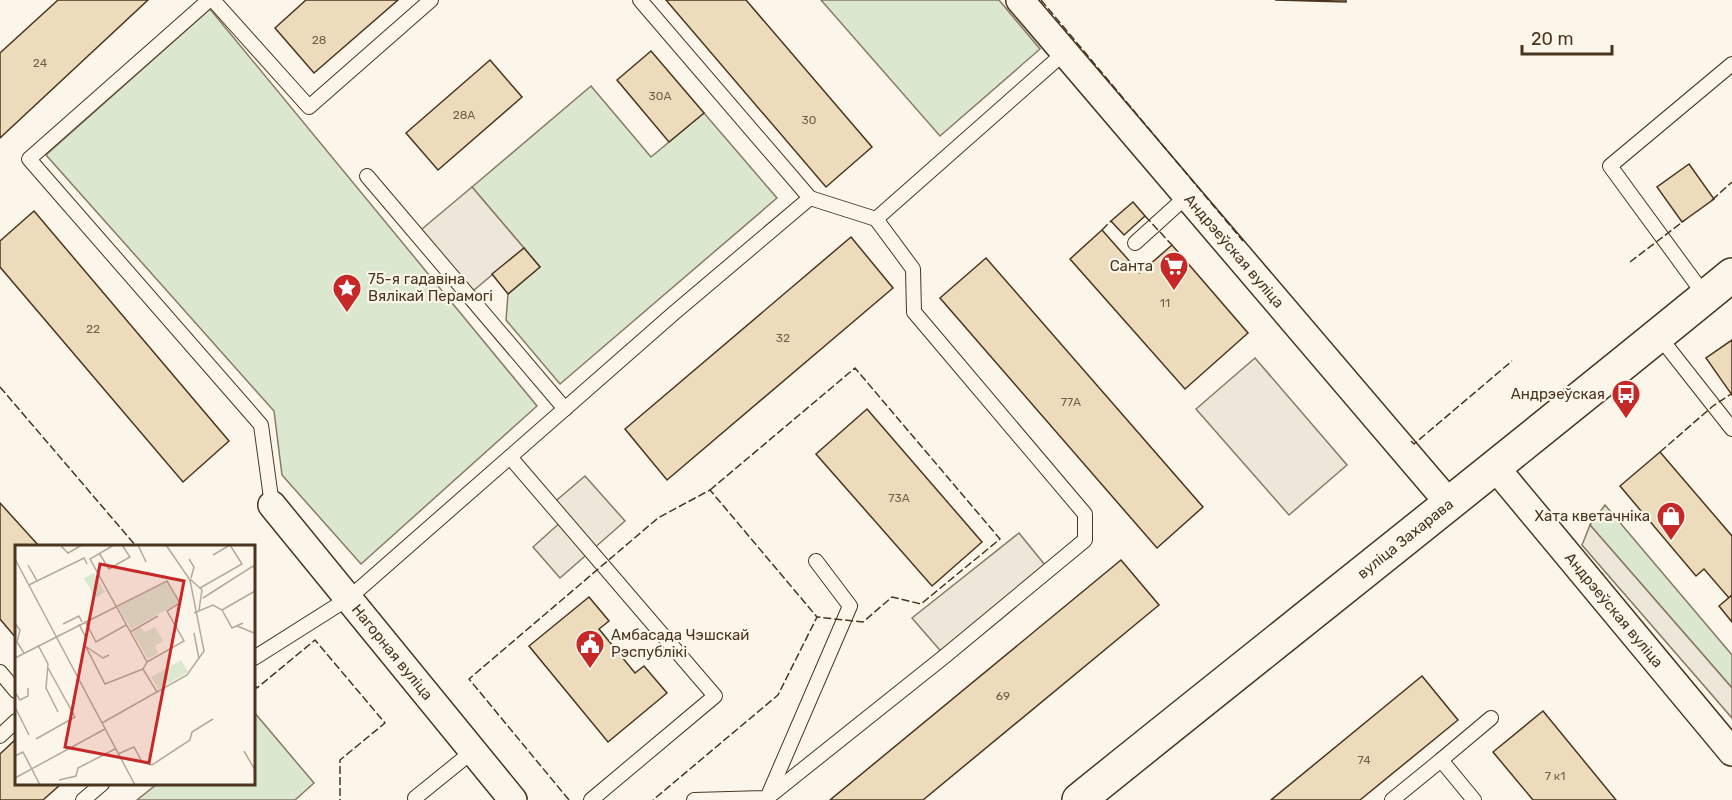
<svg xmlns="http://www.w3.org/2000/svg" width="1732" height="800" font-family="Rubik,sans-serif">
	<rect width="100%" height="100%" fill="#fbf6e9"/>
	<g fill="#dce7d0" stroke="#887966" stroke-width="1.5">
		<polygon points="821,0 999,0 1040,49 940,136"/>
		<polygon points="210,9 537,406 361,564 282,475 274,411 46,155"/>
		<polygon points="591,86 651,157 704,113 777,198 560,384 506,320 508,294 540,267 472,187"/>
		<polygon points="1605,505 1732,655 1732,688 1590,525"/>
		<polygon points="254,712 314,783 295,800 137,800 157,784 254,784"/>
	</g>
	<g fill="#ede7d9" stroke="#887966" stroke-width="1.5">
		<polygon points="472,187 524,248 467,296 416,234"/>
		<polygon points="1255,358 1347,465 1289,515 1196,409"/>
		<polygon points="585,476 625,521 560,578 533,547 563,520 551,505"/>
		<polygon points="1590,525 1732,688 1732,718 1582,545"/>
		<polygon points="1019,533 1049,570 945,656 912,618"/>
	</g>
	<g fill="#ecdcbc" stroke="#4a3520" stroke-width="1.5">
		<polygon points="58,0 148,0 0,138 0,53"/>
		<polygon points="306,0 398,0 314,73 275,28"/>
		<polygon points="666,0 746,0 872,147 826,187"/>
		<polygon points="1275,0 1346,0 1346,2"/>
		<polygon points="651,51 704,113 669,142 617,80"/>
		<polygon points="490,60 522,97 438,170 406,133"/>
		<polygon points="1689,164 1714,199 1682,222 1657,187"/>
		<polygon points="1133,202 1145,216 1124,235 1111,221"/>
		<polygon points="34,211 229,441 183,482 0,267 0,241"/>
		<polygon points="1102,230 1140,273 1172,245 1248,333 1185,389 1070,259"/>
		<polygon points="851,237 893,288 667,480 625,429"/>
		<polygon points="524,248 540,267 508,294 492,274"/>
		<polygon points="986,258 1203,507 1157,548 940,298"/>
		<polygon points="1732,340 1732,395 1706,358"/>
		<polygon points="867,409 982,542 932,586 816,454"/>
		<polygon points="1660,452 1732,536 1732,595 1729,598 1704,569 1696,576 1620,486"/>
		<polygon points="0,503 39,546 16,546 16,638 0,619"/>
		<polygon points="1121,560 1159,605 923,800 830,800"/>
		<polygon points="1732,595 1732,622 1719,606"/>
		<polygon points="589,597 609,621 599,629 635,673 644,666 667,693 608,742 529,646"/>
		<polygon points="1422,676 1458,720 1360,800 1271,800"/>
		<polygon points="1543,711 1616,800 1533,800 1493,752"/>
		<polygon points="16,739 16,784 61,784 43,800 0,800 0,754"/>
	</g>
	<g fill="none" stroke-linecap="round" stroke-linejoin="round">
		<g stroke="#4a3520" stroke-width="16">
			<g id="lane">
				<polyline points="209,0 29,159 261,425 272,505"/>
				<polyline points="213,0 309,107 431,0"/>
				<polyline points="640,0 810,198"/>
				<polyline points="367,176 565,409"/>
				<polyline points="1135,243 1187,196"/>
				<polyline points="1706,297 1610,166 1732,64"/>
				<polyline points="1658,335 1732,429"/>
				<polyline points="510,457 715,696 591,800"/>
				<polyline points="254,658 349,598 674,313 810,198 876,219 1064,53"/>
				<polyline points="0,672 16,691"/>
				<polyline points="0,736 16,721"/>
				<polyline points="1441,760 1491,718"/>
				<polyline points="768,796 850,606 816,561"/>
				<polyline points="83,800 102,784"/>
				<polyline points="417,800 415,798 473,751"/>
				<polyline points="694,800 767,798 945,656 1085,540 1085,514 914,312 913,269 876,219"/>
				<polyline points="1392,800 1441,760 1474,800"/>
			</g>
		</g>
		<g stroke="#4a3520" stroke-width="30">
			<g id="street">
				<path id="s1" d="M1020,0L1449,503"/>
				<path id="s2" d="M1495,467L1732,752"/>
				<path id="s3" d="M272,505L513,800"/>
			</g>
		</g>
		<g stroke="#4a3520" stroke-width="36">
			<g id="secondary">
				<path id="s4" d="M1079,800C1296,625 1516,452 1732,275"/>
			</g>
		</g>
		<use href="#lane" stroke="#fbf6e9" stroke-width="14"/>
		<use href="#street" stroke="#fbf6e9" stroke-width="27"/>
		<use href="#secondary" stroke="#fbf6e9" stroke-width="33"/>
		<g stroke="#4a3520" stroke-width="1.5" stroke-dasharray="8 3" stroke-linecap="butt">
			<polyline points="1041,0 1243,241"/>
			<polyline points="1712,200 1732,182"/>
			<polyline points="1145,216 1172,245"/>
			<polyline points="1102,230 1111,221"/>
			<polyline points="1630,262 1685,220"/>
			<polyline points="0,387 136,546"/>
			<polyline points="1411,441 1414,444 1512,361"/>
			<polyline points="1660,452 1713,406 1731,394"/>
			<polyline points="710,490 855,368 1000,539 921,604 892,597 863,622 817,617"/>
			<polyline points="254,684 257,688 315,640 385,723 340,760 340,800"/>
			<polyline points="569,800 469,679 658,518 710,490 817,617 778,695 653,800"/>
		</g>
	</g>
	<defs>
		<g id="supermarket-pin" transform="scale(1.5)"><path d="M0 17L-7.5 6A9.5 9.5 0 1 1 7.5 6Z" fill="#c62828" stroke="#fbf6e9"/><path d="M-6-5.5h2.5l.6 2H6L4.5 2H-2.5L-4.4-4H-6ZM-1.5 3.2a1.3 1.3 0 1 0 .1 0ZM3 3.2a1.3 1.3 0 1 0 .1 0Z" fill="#fff"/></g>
		<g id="sight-pin" transform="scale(1.5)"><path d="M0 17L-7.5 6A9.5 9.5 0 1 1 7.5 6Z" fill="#c62828" stroke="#fbf6e9"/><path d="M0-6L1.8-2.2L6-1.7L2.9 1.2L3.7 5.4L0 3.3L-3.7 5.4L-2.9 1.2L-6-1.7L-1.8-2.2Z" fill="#fff"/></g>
		<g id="bus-pin" transform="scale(1.5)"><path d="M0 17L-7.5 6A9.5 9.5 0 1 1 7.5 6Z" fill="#c62828" stroke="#fbf6e9"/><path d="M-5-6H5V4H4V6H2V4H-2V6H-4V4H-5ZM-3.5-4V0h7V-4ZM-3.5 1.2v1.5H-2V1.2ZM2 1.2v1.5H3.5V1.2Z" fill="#fff"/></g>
		<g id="shop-pin" transform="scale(1.5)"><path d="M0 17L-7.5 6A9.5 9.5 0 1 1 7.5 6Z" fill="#c62828" stroke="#fbf6e9"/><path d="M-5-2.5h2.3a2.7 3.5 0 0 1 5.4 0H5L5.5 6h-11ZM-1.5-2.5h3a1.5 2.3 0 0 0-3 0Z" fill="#fff"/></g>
		<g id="civic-pin" transform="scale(1.5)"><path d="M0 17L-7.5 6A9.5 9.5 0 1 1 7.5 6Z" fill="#c62828" stroke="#fbf6e9"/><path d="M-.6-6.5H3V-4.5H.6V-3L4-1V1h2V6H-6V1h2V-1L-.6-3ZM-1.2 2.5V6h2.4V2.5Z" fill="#fff"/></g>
	</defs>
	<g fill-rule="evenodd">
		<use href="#supermarket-pin" x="1174" y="266"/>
		<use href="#sight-pin" x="347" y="288"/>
		<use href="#bus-pin" x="1626" y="394"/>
		<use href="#shop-pin" x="1671" y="516"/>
		<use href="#civic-pin" x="590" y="644"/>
	</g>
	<g text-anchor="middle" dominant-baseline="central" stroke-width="4.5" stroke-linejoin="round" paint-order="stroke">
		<g font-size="12" fill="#725f47">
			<text x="319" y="40">28</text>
			<text x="40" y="63">24</text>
			<text x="660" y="96">30А</text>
			<text x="464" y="115">28А</text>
			<text x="809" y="120">30</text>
			<text x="1165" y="303">11</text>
			<text x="93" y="329">22</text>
			<text x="783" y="338">32</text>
			<text x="1071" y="402">77А</text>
			<text x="899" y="498">73А</text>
			<text x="1003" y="696">69</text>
			<text x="1364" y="760">74</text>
			<text x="1555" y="776">7 к1</text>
		</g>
		<g font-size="15" fill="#4a3520" stroke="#fbf6e9">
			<text stroke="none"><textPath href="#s1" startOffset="330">Андрэеўская вуліца</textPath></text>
			<text stroke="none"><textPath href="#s4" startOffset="418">вуліца Захарава</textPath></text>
			<text stroke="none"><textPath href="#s2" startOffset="186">Андрэеўская вуліца</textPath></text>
			<text stroke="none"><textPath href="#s3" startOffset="190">Нагорная вуліца</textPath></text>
		</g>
		<g font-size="15" fill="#4a3520" stroke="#fbf6e9" text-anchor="end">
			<text x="1153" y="266">Санта</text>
			<text x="368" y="279" text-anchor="start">75-я гадавіна<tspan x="368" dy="17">Вялікай Перамогі</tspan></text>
			<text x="1605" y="394">Андрэеўская</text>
			<text x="1650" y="516">Хата кветачніка</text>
			<text x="611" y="635" text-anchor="start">Амбасада Чэшскай<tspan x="611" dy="17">Рэспублікі</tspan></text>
		</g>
	</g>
	<g transform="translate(15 545)">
		<rect width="240" height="240" fill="#fbf6e9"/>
		<path d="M79,28L90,47L80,53L69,33ZM152,37L164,58L116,84L103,62ZM125,82L130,87L140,82L148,96L140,101L143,108L133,114L117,87ZM166,115L173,127L143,144L136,132Z" fill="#dce7d0"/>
		<path fill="none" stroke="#b4a999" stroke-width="1.5" d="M45,0L53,8L67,0M99,0L75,14L132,117L128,124L142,147M123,0L131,17M84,8L94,24L115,12L107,0M0,14L120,240M174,14L179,22L176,33M13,20L22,36L14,40M175,34L187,45L184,65M22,36L69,13L72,19M185,43L227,19L215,0L198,10M188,53L238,21L240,24M207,65L240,46M179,68L198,60L207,65L217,83L228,78M70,76L81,97L111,80M0,78L5,85L2,97L9,108M48,79L64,71L67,77M64,79L71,93L70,100L90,139L128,124M222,81L239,88M115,87L143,71M179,88L184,114M23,100L33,119L31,143L43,167M70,101L88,113L94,110M0,113L152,36L165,58L152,66L169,96L132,117M0,147L5,155L13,151V143M0,162L14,190M87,178L172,130L189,106L175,35L151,0M21,194L60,172L33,123M229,206L240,225M103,209L119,202L127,217L137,220L175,195L177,187L198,174M0,211L8,207L25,240M0,233L90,184M44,235L61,231L63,223L100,204"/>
		<path fill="#c62828" fill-opacity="0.15" stroke="#c62828" stroke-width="3" d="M85,19L169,36L134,218L50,202Z"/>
		<rect width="240" height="240" fill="none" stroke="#4a3520" stroke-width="3"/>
	</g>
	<path d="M1522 45v9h90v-9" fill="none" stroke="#4a3520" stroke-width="3"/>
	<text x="1531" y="45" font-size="18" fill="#4a3520" stroke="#fbf6e9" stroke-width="4.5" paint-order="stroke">20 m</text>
</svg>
